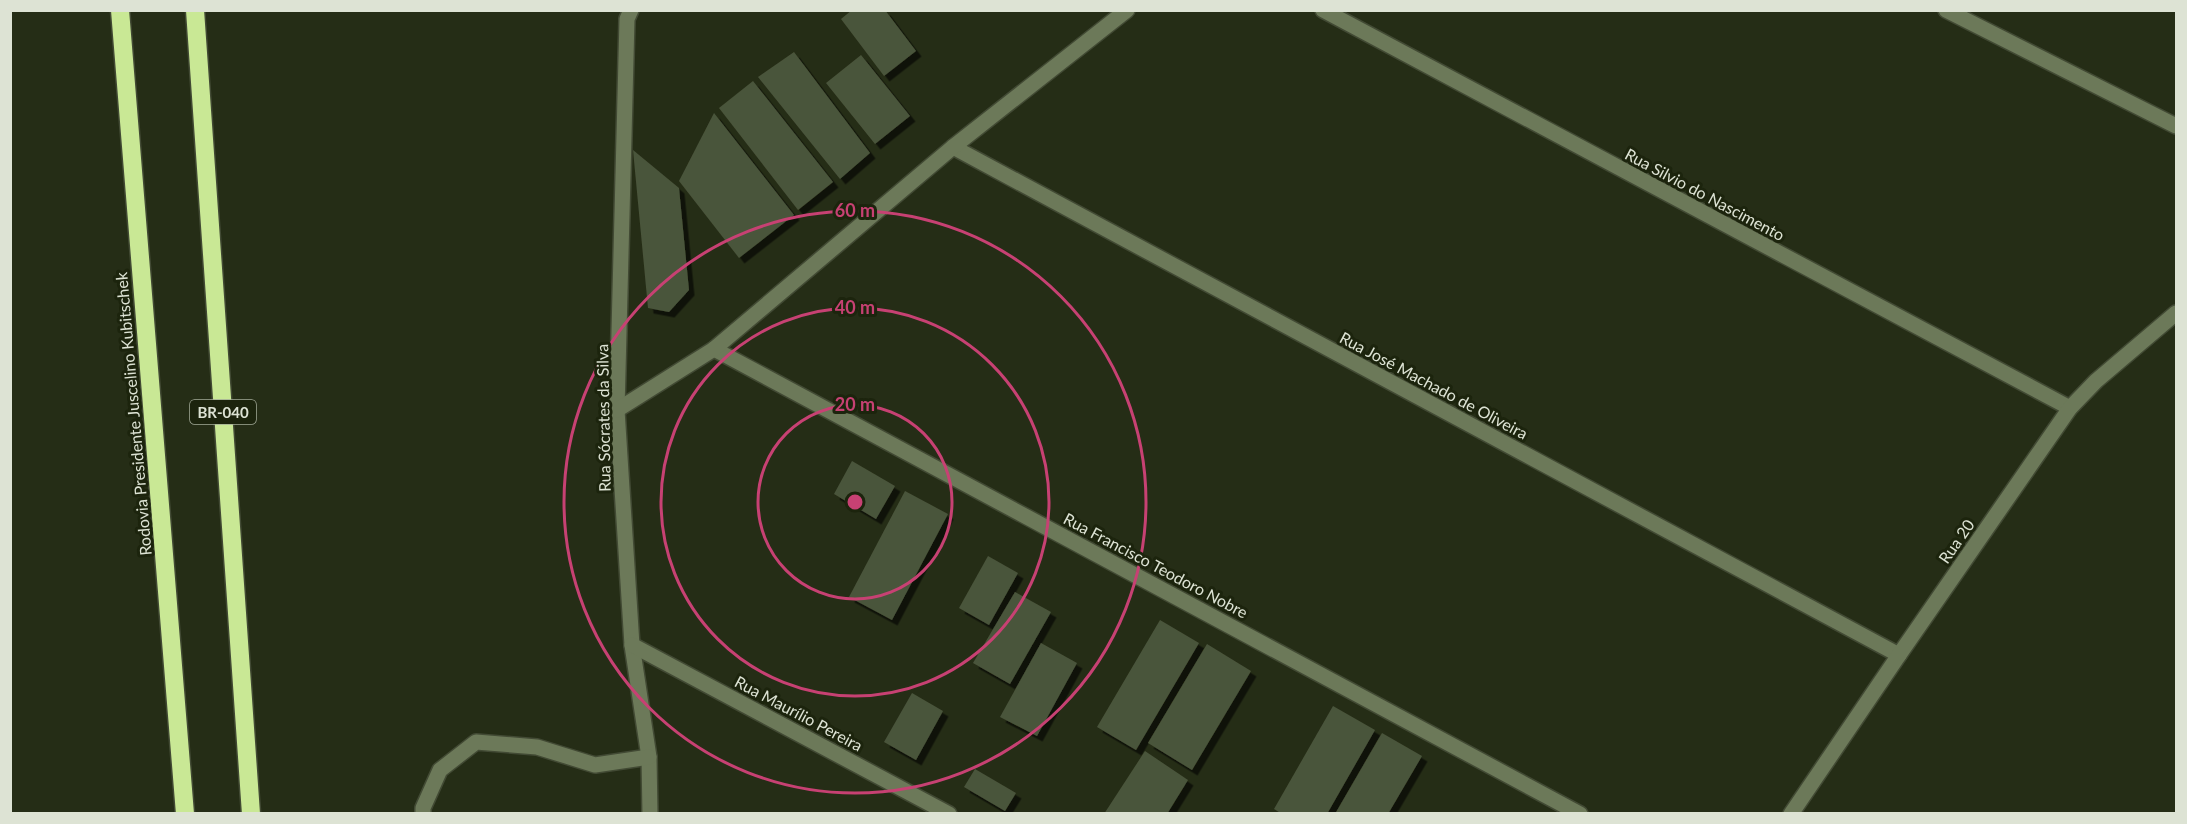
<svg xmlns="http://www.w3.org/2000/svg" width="2187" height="824" font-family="Lato,sans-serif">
	<defs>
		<filter id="shadow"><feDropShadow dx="5.5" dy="5.5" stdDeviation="0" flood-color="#0009"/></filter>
	</defs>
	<rect width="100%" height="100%" fill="#252d16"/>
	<g fill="#4a543b" filter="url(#shadow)">
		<polygon points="852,10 885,10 916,51 884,76 841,19"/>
		<polygon points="794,52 870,153 840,179 758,77"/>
		<polygon points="861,55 910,116 875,144 826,83"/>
		<polygon points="753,81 833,182 798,210 719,108"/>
		<polygon points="714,113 794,215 739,258 679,181"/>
		<polygon points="633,150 679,188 689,290 669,312 648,308"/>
		<polygon points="852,461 895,486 876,519 834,494"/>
		<polygon points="905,491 948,514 892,620 849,597"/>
		<polygon points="988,556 1018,573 989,625 959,608"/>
		<polygon points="1015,592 1051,612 1010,684 973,663"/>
		<polygon points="1160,620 1199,643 1136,750 1097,727"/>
		<polygon points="1041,643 1077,663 1037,736 1000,717"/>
		<polygon points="1207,644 1251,671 1192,770 1148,743"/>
		<polygon points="912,693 943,711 916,760 884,742"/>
		<polygon points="1333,706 1375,730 1327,814 1282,814 1274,809"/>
		<polygon points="1382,733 1422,756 1388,814 1335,814"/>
		<polygon points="1145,751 1188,780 1167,814 1104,814"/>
		<polygon points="975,769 1016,793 1005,811 964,787"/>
	</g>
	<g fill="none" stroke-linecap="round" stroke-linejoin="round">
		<g stroke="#424a34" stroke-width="18">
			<g id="minor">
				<polyline points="631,10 627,19 617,410 632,645 649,757 650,814"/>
				<polyline points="1323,10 2070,408"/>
				<polyline points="1946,10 2176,126"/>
				<polyline points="953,147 1899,655"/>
				<polyline points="714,349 1580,814"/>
				<polyline points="617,410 714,349 953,147 1127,10"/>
				<polyline points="632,645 949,814"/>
				<polyline points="423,814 423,808 440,770 476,742 537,747 595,765 649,757"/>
				<polyline points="1791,814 1899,655 2070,408 2096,381 2176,313"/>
			</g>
		</g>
		<g stroke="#424a34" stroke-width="21">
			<g id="highway">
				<polyline points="120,10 185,814"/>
				<polyline points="195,10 251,814"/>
			</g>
		</g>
		<use href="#minor" stroke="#6c7959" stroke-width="15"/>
		<use href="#highway" stroke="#c9e895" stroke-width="18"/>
	</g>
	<g fill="none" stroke="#c74173" stroke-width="3">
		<circle cx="855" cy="502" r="97"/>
		<circle cx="855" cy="502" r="194"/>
		<circle cx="855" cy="502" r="291"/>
	</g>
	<g text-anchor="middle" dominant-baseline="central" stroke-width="6" stroke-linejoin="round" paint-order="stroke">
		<rect fill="#1c240d" stroke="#a3aa98" stroke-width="1.5" x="190" y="400" width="66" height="24" rx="4.5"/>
		<g font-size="15" font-weight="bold" fill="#dde3d4">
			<text x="223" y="412">BR-040</text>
		</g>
		<g font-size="16" fill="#dde3d4" stroke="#1c240d">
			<text transform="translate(1705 194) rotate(28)">Rua Silvio do Nascimento</text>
			<text transform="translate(1434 385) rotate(28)">Rua José Machado de Oliveira</text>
			<text transform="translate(133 414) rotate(-95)">Rodovia Presidente Juscelino Kubitschek</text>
			<text transform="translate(603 418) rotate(-91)">Rua Sócrates da Silva</text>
			<text transform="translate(1956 541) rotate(-55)">Rua 20</text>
			<text transform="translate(1156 565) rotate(28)">Rua Francisco Teodoro Nobre</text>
			<text transform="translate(799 713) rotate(28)">Rua Maurílio Pereira</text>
		</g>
	</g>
	<circle cx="855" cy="502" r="9" fill="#c74173" stroke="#1c240d" stroke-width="3"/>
	<g font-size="18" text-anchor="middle" font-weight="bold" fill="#c74173" stroke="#1c240d" stroke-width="6" stroke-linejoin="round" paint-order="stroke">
		<text x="855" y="217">60 m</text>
		<text x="855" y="314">40 m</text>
		<text x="855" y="411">20 m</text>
	</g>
	<rect width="2187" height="824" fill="none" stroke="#dde3d4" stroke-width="24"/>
</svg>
